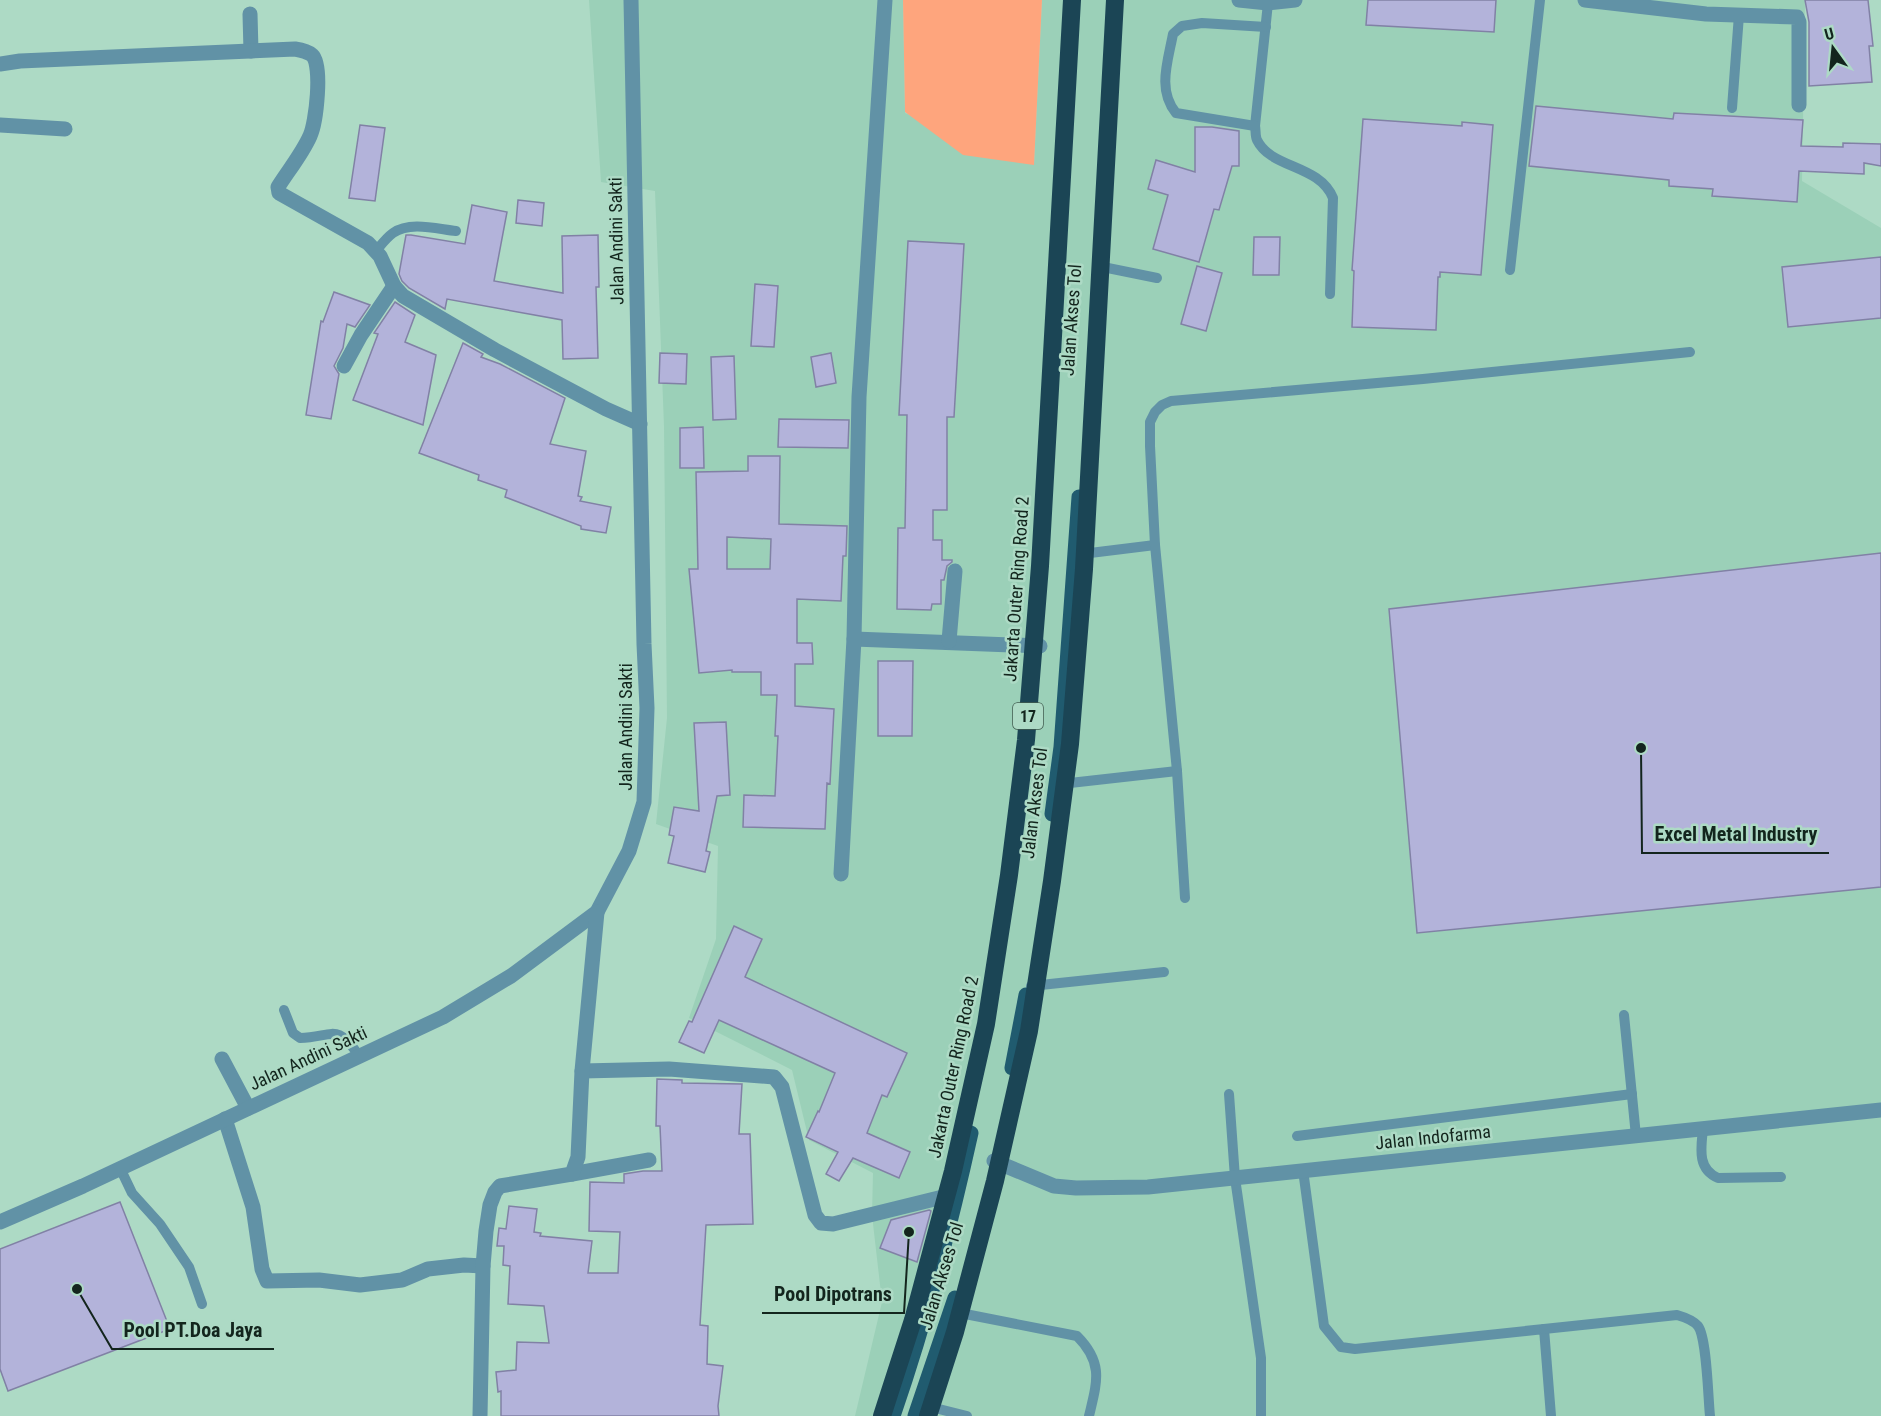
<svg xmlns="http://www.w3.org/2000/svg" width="1881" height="1416" font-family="'Roboto Condensed',sans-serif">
	<rect width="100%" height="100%" fill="#addac5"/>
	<polygon fill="#9bd0b8" points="589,0 903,0 905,113 1034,164 1042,0 1805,0 1802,181 1881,228 1881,1416 855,1416 882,1302 872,1215 873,1173 809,1140 792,1070 689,1018 716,939 718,846 656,824 667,718 664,426 655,191 601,182"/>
	<polygon fill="#fea57d" points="903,0 1042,0 1034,165 963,155 905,112"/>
	<g fill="#b3b3da" stroke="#8181a5" stroke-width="1.5" fill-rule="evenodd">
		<polygon points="1368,0 1496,0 1494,32 1366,25"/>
		<polygon points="1805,0 1868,0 1873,46 1869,46 1872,82 1809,86 1809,22"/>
		<polygon points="1536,106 1673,119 1674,113 1803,120 1801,146 1843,147 1843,143 1881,144 1881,166 1864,163 1864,174 1799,171 1797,202 1712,196 1713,189 1669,186 1669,180 1529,166"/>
		<polygon points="1363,119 1462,126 1462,122 1493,125 1481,275 1440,272 1440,277 1438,277 1436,330 1352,327 1354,271 1352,270"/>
		<polygon points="360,125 385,128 375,201 349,198"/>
		<polygon points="1195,127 1212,127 1239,131 1239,166 1232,166 1219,210 1214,209 1199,262 1153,249 1168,195 1148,189 1156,160 1195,172"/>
		<polygon points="518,200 544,203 542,226 516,223"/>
		<polygon points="472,205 507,212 494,281 563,293 562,236 598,235 599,287 596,287 598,358 563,359 562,320 447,299 445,309 409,288 402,281 399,274 406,235 411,235 465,244"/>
		<polygon points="1254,237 1280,237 1279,275 1253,275"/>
		<polygon points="908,241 964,244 954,417 947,417 947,510 933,510 933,540 942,540 942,560 952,560 952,562 947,566 944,580 941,580 941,604 932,604 931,610 897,609 898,528 905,528 907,415 899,415"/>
		<polygon points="1881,257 1881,318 1788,327 1782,267"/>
		<polygon points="1197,266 1222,273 1206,331 1181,324"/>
		<polygon points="755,284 778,286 774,347 751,346"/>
		<polygon points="334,292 370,305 355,327 347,324 343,348 334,366 339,374 331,419 306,415 321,321 323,322"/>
		<polygon points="395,302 415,315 405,342 436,355 423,425 353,400 378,334 374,333"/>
		<polygon points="463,343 483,354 481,357 500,364 565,398 550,444 586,451 578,496 582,497 580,501 611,507 606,533 581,529 581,526 505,497 507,490 478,480 479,475 419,453"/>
		<polygon points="660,353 687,354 686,384 659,383"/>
		<polygon points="831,353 836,383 816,387 811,357"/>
		<polygon points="734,356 736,419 713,420 711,357"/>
		<polygon points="779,419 849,420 848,448 778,447"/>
		<polygon points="703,427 704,468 680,468 680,428"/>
		<path d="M748,456H780L779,524L847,526L846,556H843L841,601L797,599V643H812L813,664H795V706L834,709L830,784L827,783L825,829L743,827L744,795L775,796L778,736H775L777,695H761V672H732V670L699,673L689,569H698L696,472L748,471ZM727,537L771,539L770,569H727Z"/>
		<polygon points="1881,553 1881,887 1417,933 1389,609"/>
		<polygon points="878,661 913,661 912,736 878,736"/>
		<polygon points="726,722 730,795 717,796 706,851 710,852 705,872 668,863 674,836 669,835 674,807 699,811 694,723"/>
		<polygon points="734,926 762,939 745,977 907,1053 887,1097 882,1095 867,1133 910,1152 899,1178 853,1158 839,1181 826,1174 838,1152 806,1137 818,1111 819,1112 835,1073 719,1020 704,1053 679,1042 689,1021 692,1022"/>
		<polygon points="657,1079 682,1080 682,1083 742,1084 739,1134 750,1134 753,1224 706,1225 700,1325 708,1326 707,1364 723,1366 718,1406 719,1416 501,1416 501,1391 498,1392 496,1372 516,1370 517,1342 549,1343 544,1306 508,1304 510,1266 503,1265 504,1246 497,1246 499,1228 506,1229 509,1206 537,1209 534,1232 541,1233 540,1236 592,1241 588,1273 618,1273 620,1232 589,1231 590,1182 624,1183 624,1174 643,1171 662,1171 660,1126 656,1126"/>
		<polygon points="120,1202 170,1329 8,1391 0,1369 0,1249"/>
		<polygon points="929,1210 931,1211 917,1262 880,1248 891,1220"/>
	</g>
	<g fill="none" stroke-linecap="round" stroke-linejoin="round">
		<g stroke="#6192a6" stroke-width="10">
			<path d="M1268,3L1255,126C1256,130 1255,136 1257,140C1271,169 1319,164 1333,198L1330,294"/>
			<polyline points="1732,108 1739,15"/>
			<path d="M1255,126L1176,113C1157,90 1168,61 1173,34L1182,26L1202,23L1266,27"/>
			<path d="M376,251C381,245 386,238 393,233C410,221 437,229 456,231"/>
			<polyline points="1098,266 1157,278"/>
			<polyline points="1510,270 1540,0"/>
			<polyline points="1082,554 1155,545"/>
			<polyline points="1061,784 1177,771"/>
			<polyline points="1185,898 1177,771 1155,545 1150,446 1150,422 1155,412 1162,405 1171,401 1423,379 1690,352"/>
			<polyline points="1031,986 1164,972"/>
			<path d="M284,1010L293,1033L300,1038C333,1037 337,1022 359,1056"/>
			<polyline points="1624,1015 1636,1136"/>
			<polyline points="1229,1094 1235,1178 1261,1358 1261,1416"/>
			<path d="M1703,1129C1701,1148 1697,1169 1718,1178L1781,1177"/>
			<polyline points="1297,1136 1632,1094"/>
			<polyline points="120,1168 132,1193 160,1224 189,1267 202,1304"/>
			<polyline points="1303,1170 1324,1326 1341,1347 1355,1349 1544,1329 1551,1416"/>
			<path d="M955,1312L1077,1336C1104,1363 1097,1382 1089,1416"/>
			<path d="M1544,1329L1677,1315C1684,1317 1693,1320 1698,1326C1707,1338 1708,1398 1710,1416"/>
			<polyline points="927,1406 967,1416"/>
		</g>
		<g stroke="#6192a6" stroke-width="15">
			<polyline points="1239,0 1268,3 1295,0"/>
			<polyline points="1585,0 1706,14 1797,17 1799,22 1799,105"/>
			<polyline points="250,14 251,51"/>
			<path d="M0,64L20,61L295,49C301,50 307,51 312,55C323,65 316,123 310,136C302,154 288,171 278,187L279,193L368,243L380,256L394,286L403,296L495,350L606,409L640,424"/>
			<polyline points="0,125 65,129"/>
			<polyline points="344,366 361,335 394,286"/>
			<polyline points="854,639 1040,646"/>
			<polyline points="949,641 955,571"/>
			<polyline points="841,874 854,639 859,397 885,0"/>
			<polyline points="222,1059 248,1108"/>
			<polyline points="582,1071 669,1069 774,1077 782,1087 815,1215 821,1223 833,1224 955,1194"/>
			<polyline points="225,1119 253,1207 262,1269 267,1281 319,1280 360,1285 402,1280 428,1269 464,1265 483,1266"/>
			<polyline points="994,1161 1054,1186 1076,1188 1148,1187 1881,1110"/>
			<polyline points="572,1174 649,1160"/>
			<polyline points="0,1222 83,1186 443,1017 511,976 597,912 629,851 644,802 647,708 644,644 631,0"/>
			<polyline points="480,1416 483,1266 486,1231 490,1205 495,1192 500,1186 572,1174 578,1157 582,1071 597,912"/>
		</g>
		<g stroke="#205b6f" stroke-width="15">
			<polyline points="1052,814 1061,747 1079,497"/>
			<polyline points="1012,1068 1026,995"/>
			<path d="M893,1416C925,1324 950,1228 971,1133"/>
			<polyline points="915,1416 955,1298"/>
		</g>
		<g stroke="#1b4555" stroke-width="18">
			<polyline points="882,1416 913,1320 953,1171 986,1024 1009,875 1026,740 1040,566 1072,0"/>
			<polyline points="928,1416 955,1332 995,1181 1029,1031 1052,881 1070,744 1084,569 1115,0"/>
		</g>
	</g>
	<g text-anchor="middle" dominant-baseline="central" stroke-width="5" stroke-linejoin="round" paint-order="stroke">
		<rect fill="#addac5" stroke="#415b4f" stroke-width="1.5" x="1013" y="703" width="30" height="26" rx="4.5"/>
		<g font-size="16" font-weight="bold" fill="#13251d">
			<text x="1028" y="716">17</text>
		</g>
		<g font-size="18" fill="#13251d" stroke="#addac5">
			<text transform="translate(616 241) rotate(-91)">Jalan Andini Sakti</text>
			<text transform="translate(1071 320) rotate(-86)">Jalan Akses Tol</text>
			<text transform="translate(1016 589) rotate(-86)">Jakarta Outer Ring Road 2</text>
			<text transform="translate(625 727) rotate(-90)">Jalan Andini Sakti</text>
			<text transform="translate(1034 803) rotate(-83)">Jalan Akses Tol</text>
			<text transform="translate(308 1058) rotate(-25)">Jalan Andini Sakti</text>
			<text transform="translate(953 1067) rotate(-78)">Jakarta Outer Ring Road 2</text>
			<text transform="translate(1433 1137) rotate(-6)">Jalan Indofarma</text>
			<text transform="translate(941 1276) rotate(-73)">Jalan Akses Tol</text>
		</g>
	</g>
	<path fill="none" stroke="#13251d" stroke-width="2" d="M1641 748L1642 853H1829M909 1232L904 1313H762M77 1289L112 1349H274"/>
	<g fill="#13251d" stroke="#addac5" stroke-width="2">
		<circle cx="1641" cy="748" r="6"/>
		<circle cx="909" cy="1232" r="6"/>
		<circle cx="77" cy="1289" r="6"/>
	</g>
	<g font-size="20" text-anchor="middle" font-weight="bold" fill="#13251d" stroke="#addac5" stroke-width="5" stroke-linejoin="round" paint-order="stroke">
		<text x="1736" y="841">Excel Metal Industry</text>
		<text x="833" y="1301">Pool Dipotrans</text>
		<text x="193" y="1337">Pool PT.Doa Jaya</text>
	</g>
	<g transform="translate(1833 48) rotate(345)" stroke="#addac5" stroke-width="4.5" paint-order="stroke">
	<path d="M0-4.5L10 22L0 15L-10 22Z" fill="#13251d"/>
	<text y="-9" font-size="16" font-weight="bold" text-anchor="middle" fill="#13251d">U</text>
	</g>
</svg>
